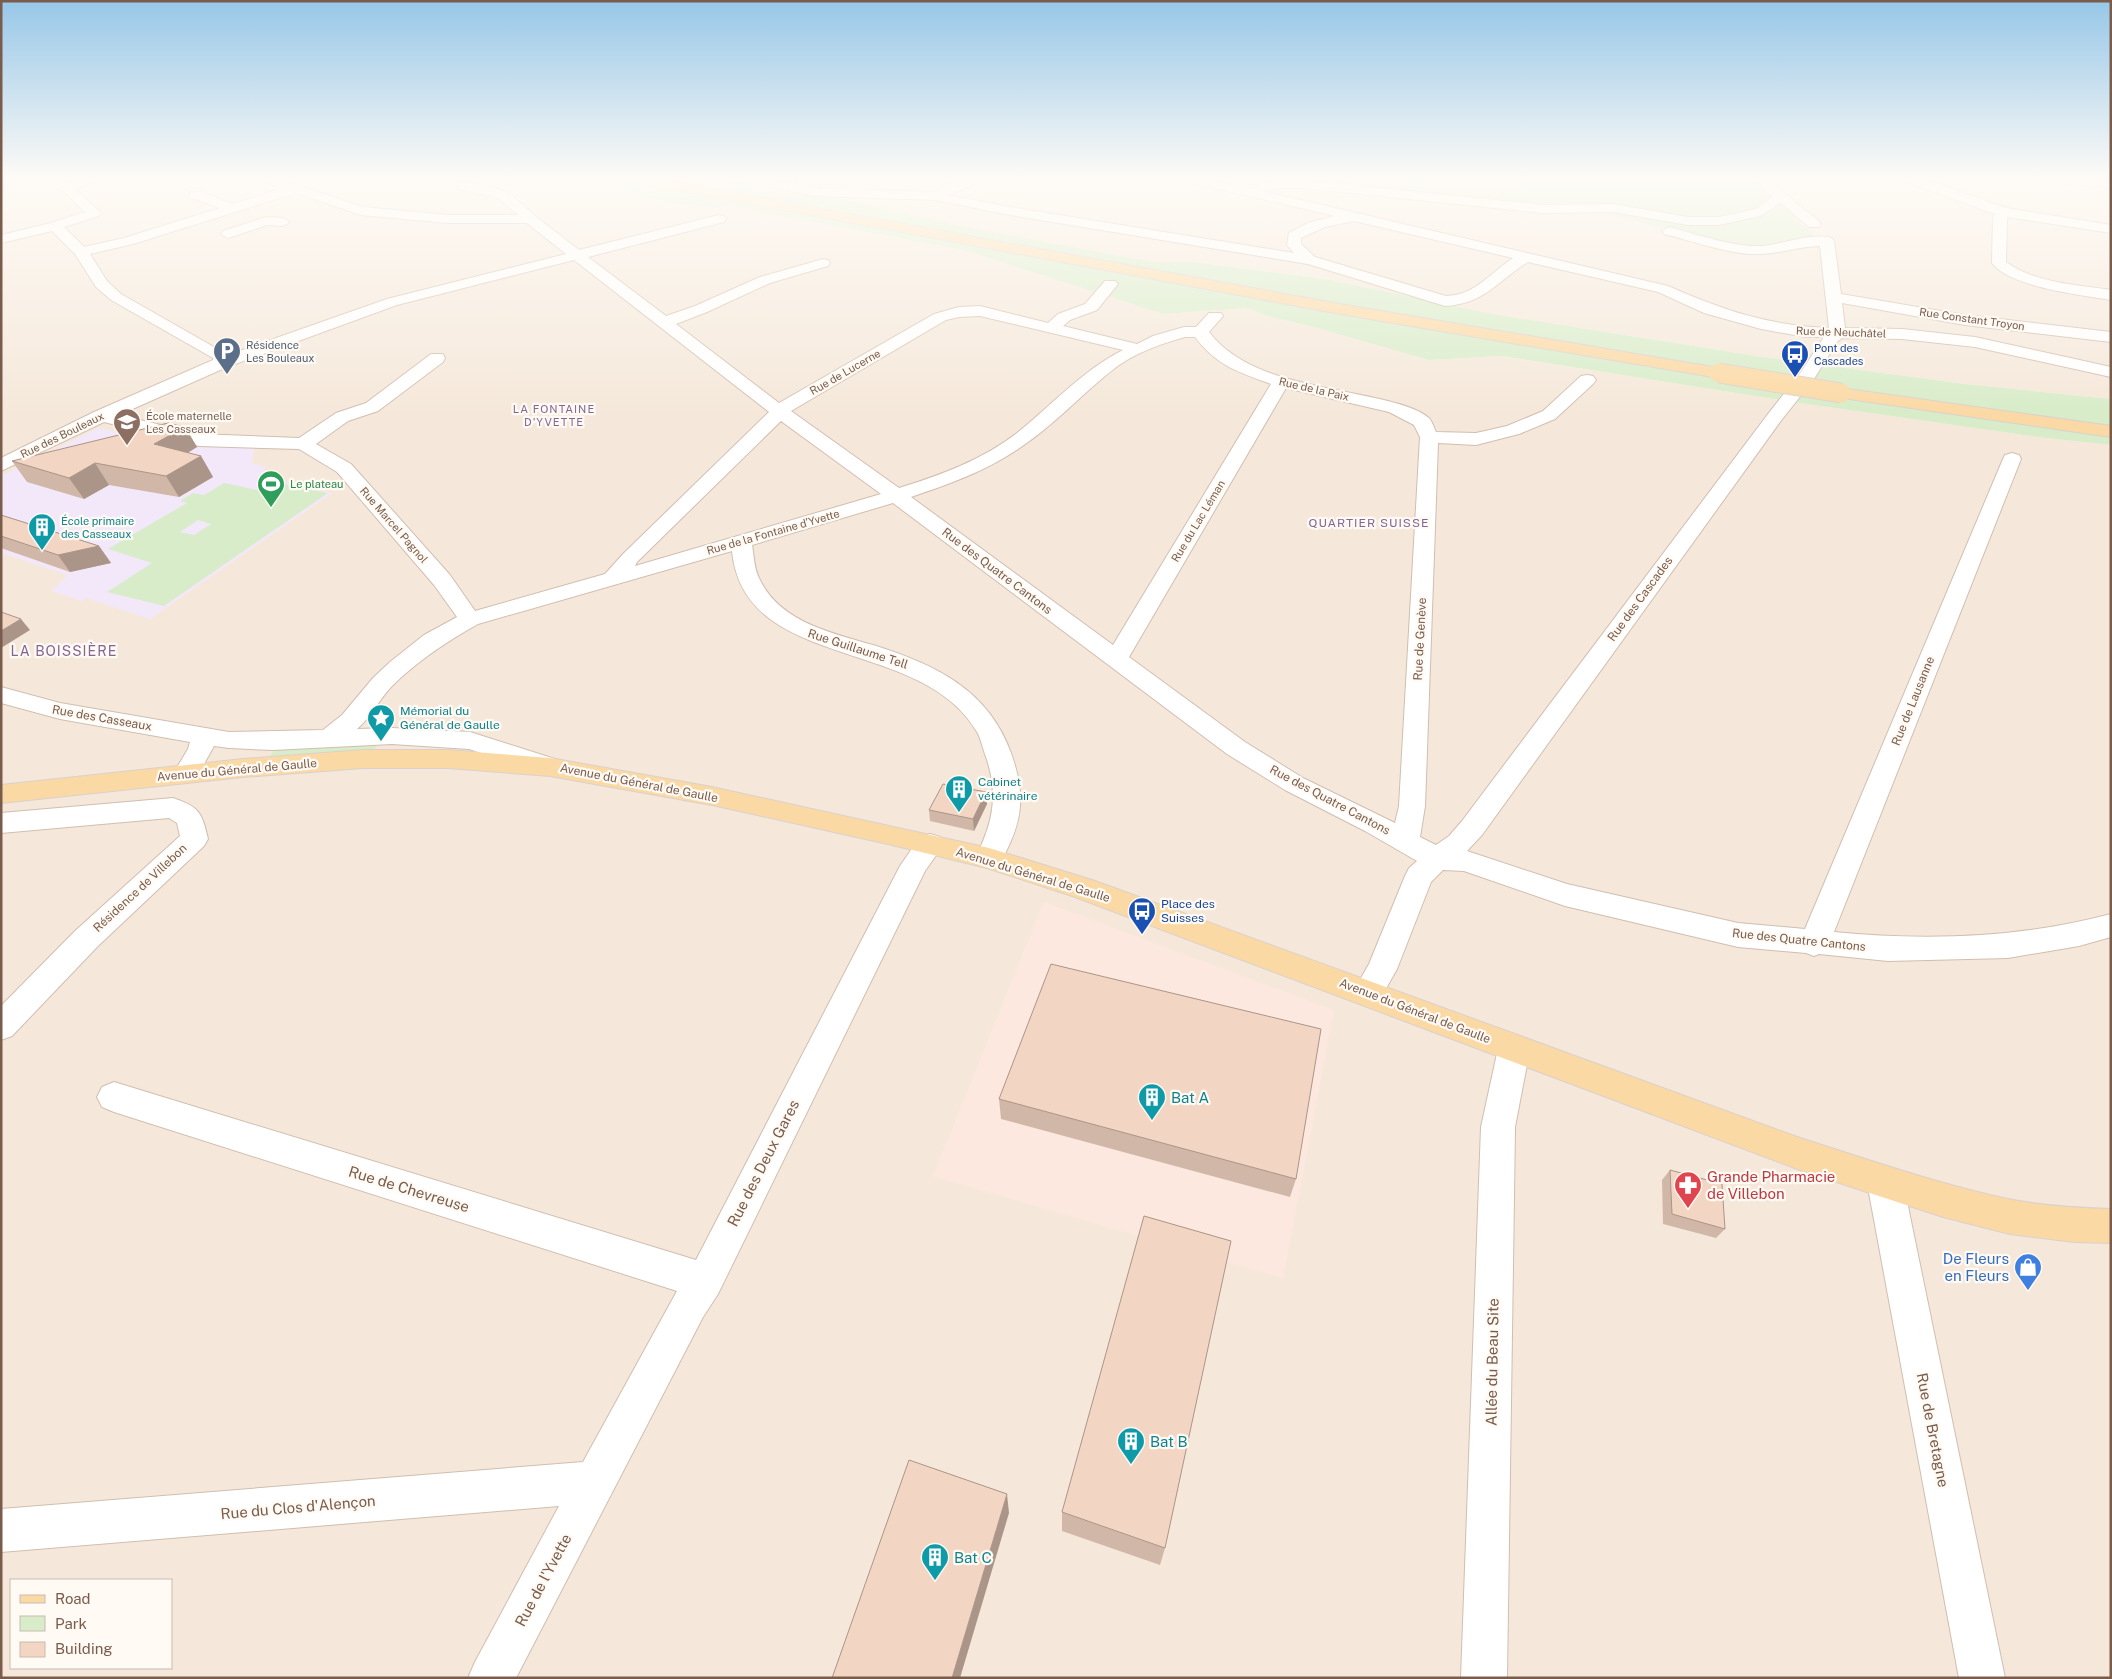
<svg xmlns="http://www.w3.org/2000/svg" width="2112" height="1679" font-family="'Public Sans',sans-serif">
	<rect width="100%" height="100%" fill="#fdf6ec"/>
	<g fill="#f5e8da" fill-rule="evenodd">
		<path d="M1,180H430L440,183L520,187L605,180L648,198L715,208L733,207L964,250L1163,314L1247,308L1264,315L1317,328L1429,360L1501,356L1786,401L2037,437L2111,445V1678H1ZM11,1580H171V1668H11Z"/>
		<polygon points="756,180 1288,180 1596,211 1672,229 1814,235 1753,180 2068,180 2111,184 2111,399 1965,384 1763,357 1498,315 1331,280 1194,262 1153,262 950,224"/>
	</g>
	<polygon fill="#fde8e0" points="1044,902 1334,1010 1283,1278 933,1176"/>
	<polygon fill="#f3e8fa" points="99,428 180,447 254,447 252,463 265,467 264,472 259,477 332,493 150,619 86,598 81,601 51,591 68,575 1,553 1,476"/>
	<g fill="#d8ecc9" fill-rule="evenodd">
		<polygon points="430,180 711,180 747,183 847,200 950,224 1153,262 1194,262 1331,280 1498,315 1763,357 1965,384 2111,399 2111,445 2037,437 1786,401 1502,356 1429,360 1317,328 1264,315 1247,308 1163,314 964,250 733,207 715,208 686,205 648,198 605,180 520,187 440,183"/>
		<polygon points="1288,180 1753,180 1814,235 1761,245 1713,240 1596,211"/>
		<path d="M276,482L328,493L164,606L107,592L152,563L108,549L187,503L180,501L193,493L204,495L224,483L262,491ZM198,520L211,524L194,535L180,532Z"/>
		<polygon points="377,744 375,750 270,756 275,749"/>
	</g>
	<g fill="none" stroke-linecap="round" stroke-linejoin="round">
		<g stroke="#d1beb0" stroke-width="2">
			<g id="minor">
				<path d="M75,180H91L90,183L75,189L101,213L99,216L64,227L84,247L124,238L220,208L191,198L189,195L191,192H201L233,204L283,188L267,183L266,180H283L363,207L448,215H519L496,197L458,189L457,186L463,182L498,189L512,195L535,216L579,250L719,215L724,216L726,219L724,222L588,257L666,316L695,306L760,277L823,259L828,260L830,263L828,266L770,283L707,312L676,324L779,403L934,314L959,307L980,306L1048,323L1058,314L1085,304L1105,281H1115L1118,284L1097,310L1070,320L1063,326L1137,344L1153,336L1184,327H1196L1209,313H1221L1223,316L1209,332C1245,379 1321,386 1375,398C1392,402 1416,407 1429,418C1432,421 1434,428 1436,432L1476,433L1507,426L1543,411L1581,376L1587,375L1593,376L1596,380L1593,384L1555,419L1519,434L1476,445L1438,443L1425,806L1420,837L1436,845L1449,836L1462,821L1768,414L1801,372L1824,337H1806L1761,329L1704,313L1658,292L1528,262C1497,281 1485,304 1445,306L1308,264L1010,215L935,200L815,196L757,184L751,180H774L815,188L933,192L961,180H977L976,183L949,195L1010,207L1294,253L1287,245L1289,233L1308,223L1335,216L1192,183L1191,180H1212L1256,190L1255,188C1265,177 1289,180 1303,180L1544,205L1613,204L1688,217H1719L1756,209L1773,197L1755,180H1768L1819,221L1821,224L1819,227H1809L1781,203L1760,216L1719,225H1688L1613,212L1544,213L1303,188H1276L1263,191L1668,286C1722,310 1770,326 1829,328L1820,246C1800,246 1779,254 1759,254C1730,255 1693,241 1664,234L1662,231L1669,227C1696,234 1732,247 1760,246C1783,245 1808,232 1832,238L1834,241L1841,294L1965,315L2111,332V342L1965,325L1842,303L1845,328L1902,329L1975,337L2111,367V377L1975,347L1902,339L1842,338L1837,342L1814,379L1780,422L1482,835L1467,851L1567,884L1738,923L1805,929L2003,459L2005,455L2012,453L2019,455L2021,459L1834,932C1926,941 2021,938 2111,914V937L2079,946L2008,958L1888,961L1819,954L1814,956L1806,953L1738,947L1565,906L1464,871L1443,870L1431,882L1397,969L1379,1001L1368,1005L1357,1001L1353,992L1369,964L1405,876L1409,868L1417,861L1365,831L1285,790L1227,754L893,503L752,545C754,556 754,568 759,578C779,622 832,633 873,645C934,664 988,689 1011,753C1027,798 1022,824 999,865L989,868L979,865L975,858C993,824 999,794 986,757C983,749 981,739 977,732C921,635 744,673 732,551L478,624C446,642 417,661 391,687C379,700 371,717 357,729L392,728L470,732L558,760L562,766L558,772L549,775L469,749L392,744L273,750L229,748L214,746L195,780L186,783L177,780L173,774L188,749L190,742L60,719L1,703V687L60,703L229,732L323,730L342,715L373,678L390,662L424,635L457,617L434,585L337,472L299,449L199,446L104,422L1,471V458L94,412L213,360V358L111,300L96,287L75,254L52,231L1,243V235L51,223L85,212L62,190L66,183ZM296,193L361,215L448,223H527L566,254L387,299L228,355L121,294L107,281L90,254L133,244ZM1354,221L1513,258C1490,273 1476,295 1446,296L1315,257L1301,244V238L1325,227ZM574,260L769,412L623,554L605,574L475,611L450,575L351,464L316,444L348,421L378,411L443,362L445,358L443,354H431L366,403L336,413L299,438L199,434L119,415L227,367L397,305ZM980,316L1123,350C1083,370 1052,405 1017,433C982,460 941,475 899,488L791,411L946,320L959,317ZM1185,337H1195C1217,366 1238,372 1271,384L1113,645L911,497C953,483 992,469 1028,442C1059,420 1085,391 1115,368C1133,354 1163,343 1185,337ZM1286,388L1389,412L1414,425L1420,437L1399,806L1395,823L1303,778L1245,742L1129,657ZM781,421L881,494L635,566L637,562Z"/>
				<path d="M1909,180H1926L2006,208L2111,225V233L2007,217L2006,262C2035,283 2077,285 2111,290V300C2082,295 2009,287 1992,263L1993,217L1995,214L1910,183Z"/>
				<polygon points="2062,180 2111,180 2111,188 2068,184 2063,183"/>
				<polygon points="266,217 283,218 290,222 283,226 267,225 228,238 221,234 223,231"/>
				<path d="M173,798C200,807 202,813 208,839L204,846L97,947L12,1036L1,1040V1006L75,931L180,836L177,823L169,818L1,833V813Z"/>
				<polygon points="930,834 940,837 944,844 925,871 718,1294 703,1317 516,1678 468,1678 475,1662 559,1506 1,1552 1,1509 583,1462 677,1291 114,1112 102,1107 97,1097 102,1087 114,1082 696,1260 900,866 920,837"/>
				<polygon points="1514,1035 1525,1039 1530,1049 1515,1127 1507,1678 1461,1678 1481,1127 1498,1049 1503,1039"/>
				<polygon points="1885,1166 1897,1170 1903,1182 2005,1678 1959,1678 1867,1182 1873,1170"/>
			</g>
		</g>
		<g stroke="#dad1cd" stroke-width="2">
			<g id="major">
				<polygon points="639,180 664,180 1340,304 1719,368 1725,369 1728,373 1725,377 1719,378 1340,314 645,184 640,183"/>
				<polygon points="1841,388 2111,426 2111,437 1835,397 1832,393 1835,389"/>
				<path d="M363,750H448L550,758L712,787L989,848L1095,881L1800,1138C1869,1160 1938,1184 2008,1199C2042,1206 2077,1208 2111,1209V1243L2074,1242L2010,1234L1943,1217L1885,1198L1800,1170L1075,897L987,868L888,844L712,805L550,776L448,768H363L243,777L1,803V785L243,759Z"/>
			</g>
		</g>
		<use href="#minor" fill="#fff" fill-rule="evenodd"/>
		<use href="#major" fill="#fbd9a5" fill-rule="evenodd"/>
		<g stroke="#dad1cd" stroke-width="21" stroke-linecap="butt">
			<polyline id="major-bridge" points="1719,373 1841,393"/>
		</g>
		<use href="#major-bridge" stroke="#fbd9a5" stroke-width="19"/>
	</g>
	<g fill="#d1b7a8">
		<polygon points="185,427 197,447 188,453 201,456 213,477 179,497 109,485 84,499 27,482 12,461"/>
		<polygon points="1,515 99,546 111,563 70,572 1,548"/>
		<polygon points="986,792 987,804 974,831 930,821 929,810"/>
		<polygon points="999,1099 1296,1179 1290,1197 1001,1119"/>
		<polygon points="1670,1170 1725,1229 1716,1238 1663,1224 1662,1180"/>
		<polygon points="1062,1512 1165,1548 1160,1565 1062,1531"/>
	</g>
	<g fill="#aa9588">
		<polygon points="185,427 197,447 166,465 154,444"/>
		<polygon points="201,456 213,477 179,497 166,476"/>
		<polygon points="95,463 109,485 84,499 69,478"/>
		<polygon points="99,546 111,563 70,572 58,555"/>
		<polygon points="21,619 30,630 1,648 1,631"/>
		<polygon points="986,792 987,804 974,831 973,819"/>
		<polygon points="1007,1494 1009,1513 960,1678 952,1678"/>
	</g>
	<g fill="#f3d5c3" stroke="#aa9588">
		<polygon points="168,423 185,427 154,444 201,456 166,476 95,463 69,478 12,461"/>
		<polygon points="1,515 99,546 58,555 1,536"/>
		<polygon points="1,612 21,619 1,631"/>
		<polygon points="943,784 986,792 973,819 929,810"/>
		<polygon points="1051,964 1321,1029 1296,1179 999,1099"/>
		<polygon points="1670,1170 1722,1184 1725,1229 1672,1214"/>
		<polygon points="1144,1216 1231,1241 1165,1548 1062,1512"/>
		<polygon points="909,1460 1007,1494 952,1678 832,1678"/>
	</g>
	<linearGradient id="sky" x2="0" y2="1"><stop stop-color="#97c7e8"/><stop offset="0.43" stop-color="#fefbf6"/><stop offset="1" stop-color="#fefbf6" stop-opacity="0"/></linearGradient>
	<rect width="2112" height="415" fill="url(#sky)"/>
	<defs>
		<g id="parking-pin" transform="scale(1.4375)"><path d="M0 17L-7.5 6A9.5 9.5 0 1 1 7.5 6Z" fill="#5c6f8a" stroke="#fffaf3"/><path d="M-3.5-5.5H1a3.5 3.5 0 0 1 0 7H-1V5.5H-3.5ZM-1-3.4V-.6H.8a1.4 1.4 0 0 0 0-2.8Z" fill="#fff"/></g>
		<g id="bus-pin" transform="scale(1.4375)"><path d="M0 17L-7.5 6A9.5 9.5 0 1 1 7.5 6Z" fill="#1a4fb4" stroke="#fffaf3"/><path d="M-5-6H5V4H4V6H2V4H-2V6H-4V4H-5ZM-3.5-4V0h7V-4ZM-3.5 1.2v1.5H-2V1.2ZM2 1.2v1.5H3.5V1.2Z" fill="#fff"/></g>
		<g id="school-pin" transform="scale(1.4375)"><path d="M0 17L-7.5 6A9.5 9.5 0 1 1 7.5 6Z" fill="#8d6e63" stroke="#fffaf3"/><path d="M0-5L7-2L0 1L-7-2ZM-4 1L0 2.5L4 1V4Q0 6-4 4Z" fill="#fff"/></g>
		<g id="stadium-pin" transform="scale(1.4375)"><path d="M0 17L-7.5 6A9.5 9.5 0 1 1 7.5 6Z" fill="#2e9e5b" stroke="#fffaf3"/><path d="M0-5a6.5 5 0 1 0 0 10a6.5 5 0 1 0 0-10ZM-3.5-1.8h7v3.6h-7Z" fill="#fff"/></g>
		<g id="building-pin" transform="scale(1.4375)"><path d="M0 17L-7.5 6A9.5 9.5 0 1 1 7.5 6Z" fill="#0f9aa8" stroke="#fffaf3"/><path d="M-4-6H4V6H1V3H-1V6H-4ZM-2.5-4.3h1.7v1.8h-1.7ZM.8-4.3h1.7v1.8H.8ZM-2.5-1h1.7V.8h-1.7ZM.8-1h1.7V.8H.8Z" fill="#fff"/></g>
		<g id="sight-pin" transform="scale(1.4375)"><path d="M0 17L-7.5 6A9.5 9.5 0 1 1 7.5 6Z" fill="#0f9aa8" stroke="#fffaf3"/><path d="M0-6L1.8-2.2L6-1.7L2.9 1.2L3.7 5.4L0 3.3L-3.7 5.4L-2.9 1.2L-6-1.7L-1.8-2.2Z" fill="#fff"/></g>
		<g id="pharmacy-pin" transform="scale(1.4375)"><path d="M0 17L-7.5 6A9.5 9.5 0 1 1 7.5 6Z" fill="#e0444e" stroke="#fffaf3"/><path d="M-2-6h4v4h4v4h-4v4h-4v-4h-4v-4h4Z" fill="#fff"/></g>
		<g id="shop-pin" transform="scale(1.4375)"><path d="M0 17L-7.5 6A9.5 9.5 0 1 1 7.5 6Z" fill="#3f7fe0" stroke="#fffaf3"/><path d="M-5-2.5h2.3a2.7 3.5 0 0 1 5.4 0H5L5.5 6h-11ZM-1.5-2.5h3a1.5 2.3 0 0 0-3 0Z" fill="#fff"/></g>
	</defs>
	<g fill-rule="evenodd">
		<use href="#parking-pin" x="227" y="351"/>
		<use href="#bus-pin" x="1795" y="354"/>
		<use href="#school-pin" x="127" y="422"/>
		<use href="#stadium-pin" x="271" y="484"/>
		<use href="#building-pin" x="42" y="527"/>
		<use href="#sight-pin" x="381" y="718"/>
		<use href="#building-pin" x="959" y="789"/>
		<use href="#bus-pin" x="1142" y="911"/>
		<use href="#building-pin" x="1152" y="1097"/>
		<use href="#pharmacy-pin" x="1688" y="1185"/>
		<use href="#shop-pin" x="2028" y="1267"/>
		<use href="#building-pin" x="1131" y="1441"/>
		<use href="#building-pin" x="935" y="1557"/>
	</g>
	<g text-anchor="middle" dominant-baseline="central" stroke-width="4.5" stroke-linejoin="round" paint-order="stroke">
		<g font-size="11" fill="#7a5c4d" stroke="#fffaf3">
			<text transform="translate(1972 319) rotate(8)">Rue Constant Troyon</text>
			<text transform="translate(1841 332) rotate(2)">Rue de Neuchâtel</text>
			<text transform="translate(845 372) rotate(-30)">Rue de Lucerne</text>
			<text transform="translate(1314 389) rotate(13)">Rue de la Paix</text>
			<text transform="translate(62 435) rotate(-26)">Rue des Bouleaux</text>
			<text transform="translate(1198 521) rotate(-59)">Rue du Lac Léman</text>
			<text transform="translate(394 525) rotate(49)">Rue Marcel Pagnol</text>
			<text transform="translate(773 532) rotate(-16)">Rue de la Fontaine d’Yvette</text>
		</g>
		<g font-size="11" fill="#4e5e75" stroke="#fffaf3" text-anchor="start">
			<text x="246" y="345">Résidence<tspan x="246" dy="13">Les Bouleaux</tspan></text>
		</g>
		<g font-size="11" fill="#164399" stroke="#fffaf3" text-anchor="start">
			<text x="1814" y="348">Pont des<tspan x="1814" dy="13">Cascades</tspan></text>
		</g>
		<g font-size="11" letter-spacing="1" fill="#846695" stroke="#fffaf3">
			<text x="554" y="409">LA FONTAINE<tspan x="554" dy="13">D'YVETTE</tspan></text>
		</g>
		<g font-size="11" fill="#785e54" stroke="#fffaf3" text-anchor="start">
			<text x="146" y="416">École maternelle<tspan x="146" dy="13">Les Casseaux</tspan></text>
		</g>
		<g font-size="11" fill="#27864d" stroke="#fffaf3" text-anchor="start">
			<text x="290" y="484">Le plateau</text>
		</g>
		<g font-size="11" fill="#0d838f" stroke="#fffaf3" text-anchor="start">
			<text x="61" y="521">École primaire<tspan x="61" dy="13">des Casseaux</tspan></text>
		</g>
		<g font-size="12" letter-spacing="1" fill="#846695" stroke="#fffaf3">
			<text x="1369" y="523">QUARTIER SUISSE</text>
		</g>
		<g font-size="12" fill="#7a5c4d" stroke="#fffaf3">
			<text transform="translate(997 571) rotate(37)">Rue des Quatre Cantons</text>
			<text transform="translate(1640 599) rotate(-54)">Rue des Cascades</text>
			<text transform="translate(1420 639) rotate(-87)">Rue de Genève</text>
			<text transform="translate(858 649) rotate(18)">Rue Guillaume Tell</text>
			<text transform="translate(1913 701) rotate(-68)">Rue de Lausanne</text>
			<text transform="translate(102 718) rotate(10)">Rue des Casseaux</text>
			<text transform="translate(237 770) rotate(-5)">Avenue du Général de Gaulle</text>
			<text transform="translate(639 783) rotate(11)">Avenue du Général de Gaulle</text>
			<text transform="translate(1330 800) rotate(28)">Rue des Quatre Cantons</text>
			<text transform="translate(1033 875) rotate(17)">Avenue du Général de Gaulle</text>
			<text transform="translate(140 888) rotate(-43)">Résidence de Villebon</text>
			<text transform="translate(1799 940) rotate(6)">Rue des Quatre Cantons</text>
			<text transform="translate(1415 1011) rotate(21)">Avenue du Général de Gaulle</text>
		</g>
		<g font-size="12" fill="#0d838f" stroke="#fffaf3" text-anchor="start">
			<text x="400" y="711">Mémorial du<tspan x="400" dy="14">Général de Gaulle</tspan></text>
			<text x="978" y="782">Cabinet<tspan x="978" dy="14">vétérinaire</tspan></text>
		</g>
		<g font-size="12" fill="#164399" stroke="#fffaf3" text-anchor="start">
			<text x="1161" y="904">Place des<tspan x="1161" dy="14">Suisses</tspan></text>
		</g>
		<g font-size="14" letter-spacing="1" fill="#846695" stroke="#fffaf3">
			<text x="64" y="651">LA BOISSIÈRE</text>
		</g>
		<g font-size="15" fill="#0d838f" stroke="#fffaf3" text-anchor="start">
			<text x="1171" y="1097">Bat A</text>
			<text x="1150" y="1441">Bat B</text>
			<text x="954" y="1557">Bat C</text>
		</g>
		<g font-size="15" fill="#7a5c4d" stroke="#fffaf3">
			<text transform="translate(763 1163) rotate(-63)">Rue des Deux Gares</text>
			<text transform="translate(409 1189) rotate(17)">Rue de Chevreuse</text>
			<text transform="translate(1492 1362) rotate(-89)">Allée du Beau Site</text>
			<text transform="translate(1933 1430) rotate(79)">Rue de Bretagne</text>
			<text transform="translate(298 1507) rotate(-5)">Rue du Clos d'Alençon</text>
			<text transform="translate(543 1580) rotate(-62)">Rue de l'Yvette</text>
		</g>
		<g font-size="15" fill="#be3a42" stroke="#fffaf3" text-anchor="start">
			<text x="1707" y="1176">Grande Pharmacie<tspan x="1707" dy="17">de Villebon</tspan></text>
		</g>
		<g font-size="15" fill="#366cbe" stroke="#fffaf3" text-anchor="end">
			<text x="2009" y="1258">De Fleurs<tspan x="2009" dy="17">en Fleurs</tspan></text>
		</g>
	</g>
	<rect width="2112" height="1679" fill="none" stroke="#7a5c4d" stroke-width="5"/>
	<rect x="10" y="1579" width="162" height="90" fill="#fffaf3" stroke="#cabbb1"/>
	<rect x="20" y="1595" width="25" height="8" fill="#fbd9a5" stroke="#cabbb1"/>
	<text x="55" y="1604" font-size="15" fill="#7a5c4d">Road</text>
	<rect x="20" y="1616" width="25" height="15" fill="#d8ecc9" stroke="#cabbb1"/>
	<text x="55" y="1629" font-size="15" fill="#7a5c4d">Park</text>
	<rect x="20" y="1642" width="25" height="15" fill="#f3d5c3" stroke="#cabbb1"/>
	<text x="55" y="1654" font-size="15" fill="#7a5c4d">Building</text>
</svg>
